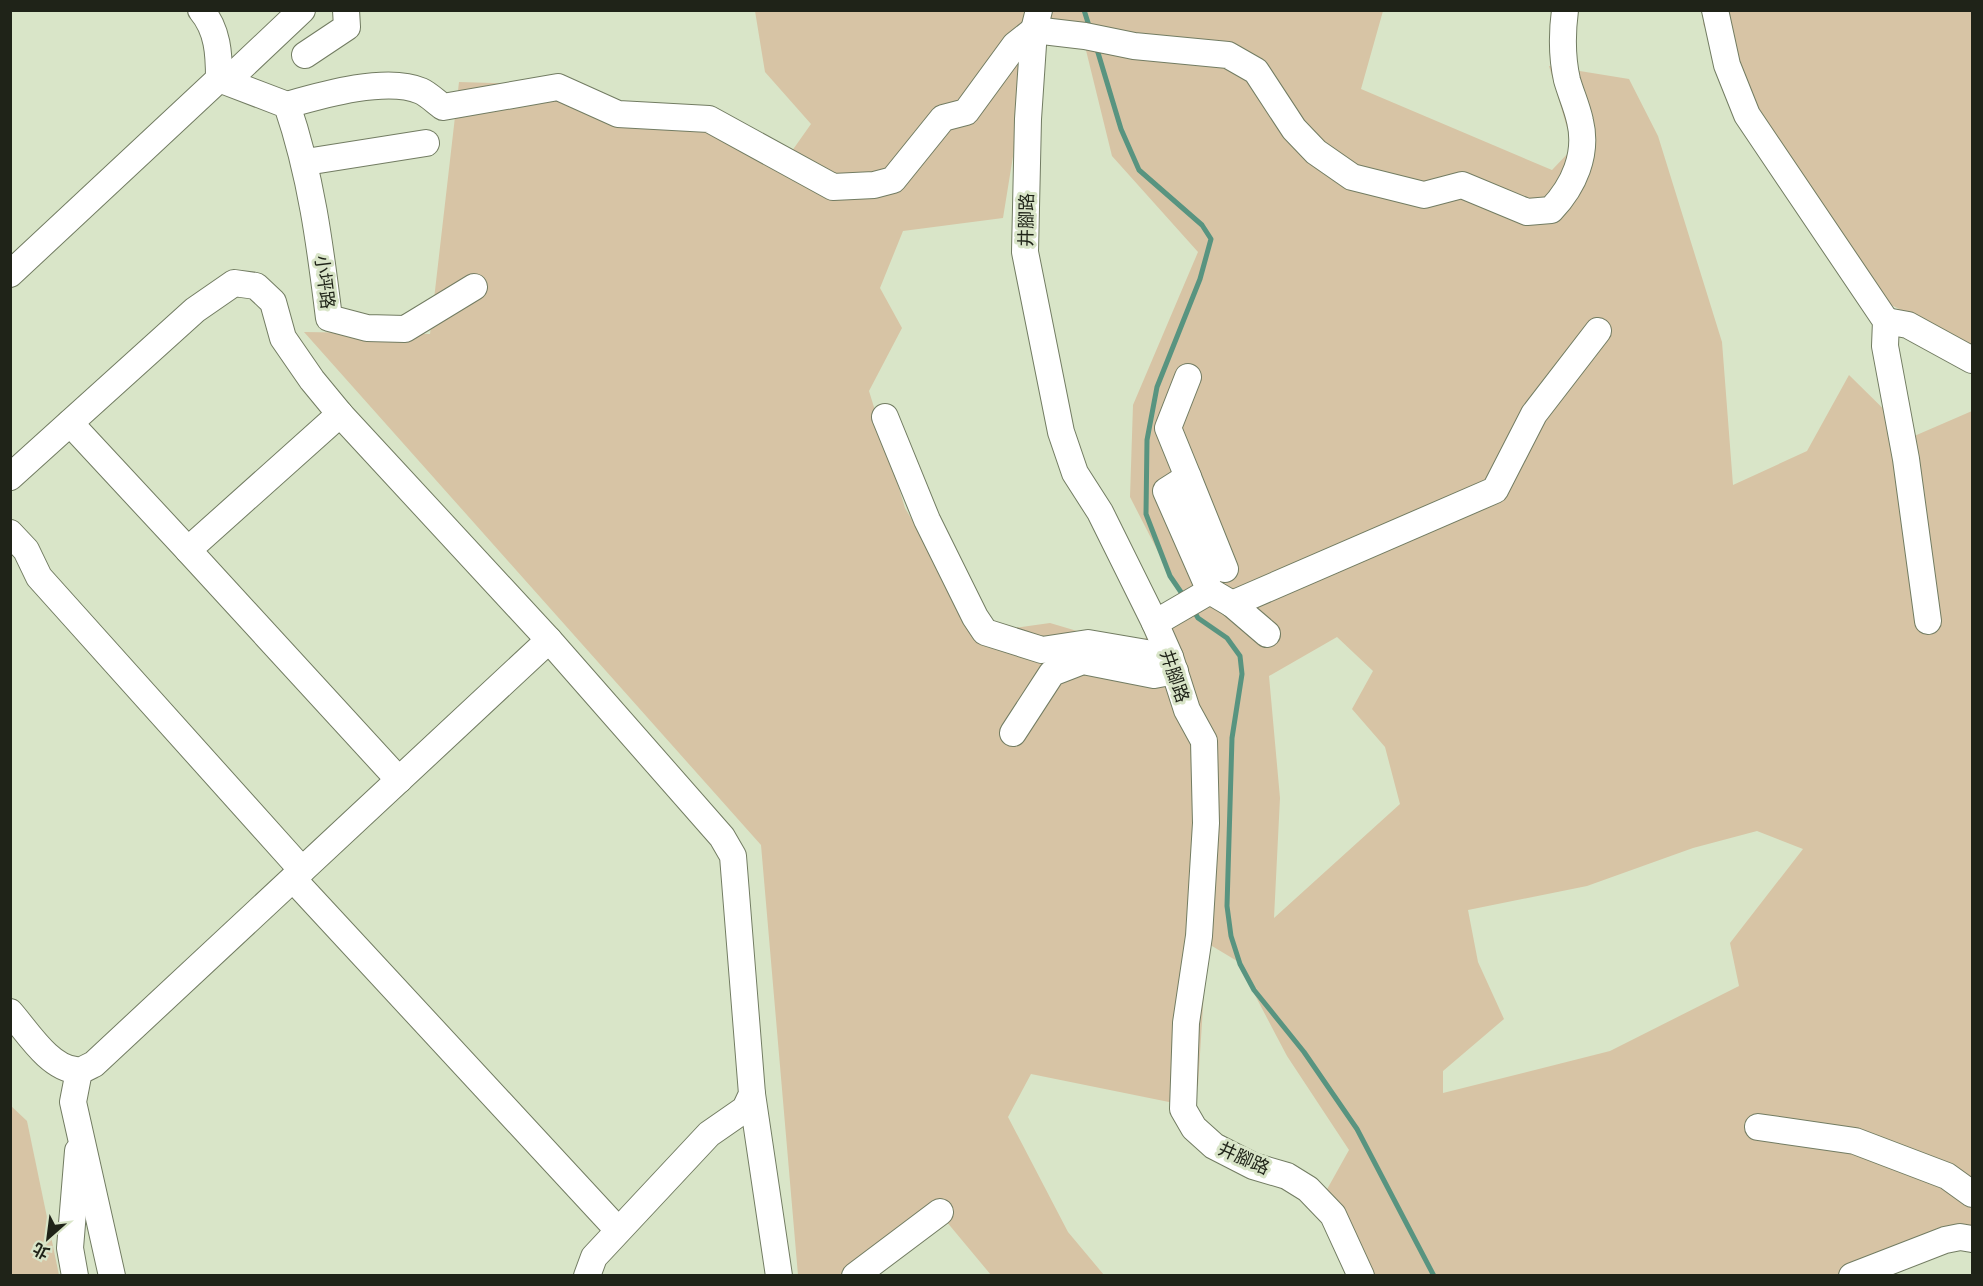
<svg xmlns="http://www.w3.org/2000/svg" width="1983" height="1286" font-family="Roboto,'Noto Sans TC',sans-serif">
	<rect width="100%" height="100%" fill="#d9e5c8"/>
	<g fill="#d7c4a5" fill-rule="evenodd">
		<path d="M755,11H1383L1361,89L1552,170L1573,148L1549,66L1629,79L1658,136L1722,342L1733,485L1807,451L1849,375L1912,437L1972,411V1250L1961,1248L1888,1276L1346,1275L1316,1209L1349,1150L1287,1056L1237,961L1207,943L1198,1086L1169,1102L1031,1074L1008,1117L1068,1232L1104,1275H991L931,1203L840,1275H798L761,845L304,332L430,334L459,82L531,84L693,115L787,158L811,124L765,72ZM1034,27L1082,34L1112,156L1198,252L1133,405L1130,497L1189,612L1131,647L1050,623L979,633L905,508L869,391L902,328L880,288L903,231L1003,218ZM1337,637L1373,671L1352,709L1385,747L1400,804L1274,918L1280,798L1269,676ZM1757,831L1803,849L1730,943L1739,986L1610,1051L1443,1093V1071L1504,1019L1478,962L1468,910L1587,886L1693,848Z"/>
		<polygon points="1706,11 1972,11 1972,347 1872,295 1764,143 1703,24"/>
		<polygon points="10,1105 27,1121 59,1275 11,1275"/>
	</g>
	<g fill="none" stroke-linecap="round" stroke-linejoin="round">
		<g stroke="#589480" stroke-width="5">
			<polyline points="1084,10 1090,29"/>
			<polyline points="1096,46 1121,129 1139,170 1202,225 1211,239 1200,279 1157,387 1147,440 1146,514 1170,576 1185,598"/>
			<polyline points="1192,608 1198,618 1227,638 1240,656 1242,674 1232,738 1227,906 1231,936 1240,964 1254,990 1304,1052 1357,1129 1434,1276"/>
		</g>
		<g stroke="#727c62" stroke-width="28">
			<g id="minor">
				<polyline points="1039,10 1034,30 1028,119 1025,252 1061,432 1075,473 1100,512 1155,623 1170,657 1187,710 1204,741 1206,823 1199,936 1186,1023 1183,1109 1194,1128 1214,1146 1253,1166 1287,1176 1308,1189 1333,1215 1361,1276"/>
				<polyline points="1715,10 1727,65 1747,115 1886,321 1885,346 1906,459 1928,621"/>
				<polyline points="305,55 347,27 346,10"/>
				<path d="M219,79L287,105C311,175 320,245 329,318L367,328L405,329L474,287"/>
				<polyline points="228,80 302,10"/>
				<path d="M287,105C322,95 387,76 421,91C428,94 436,102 443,107L558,87L618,114L709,119L833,187L874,185L893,180L943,118L966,112L1015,45L1034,30L1085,36L1134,46L1228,55L1256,71L1294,129L1316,152L1352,177L1424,195L1462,185L1527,212L1551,210C1574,186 1588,154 1580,121C1577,107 1571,94 1567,80C1562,58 1562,33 1565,10"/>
				<polyline points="306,162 426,143"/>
				<path d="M10,274L219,79C219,54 218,30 201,10"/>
				<polyline points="1886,321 1908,325 1972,360"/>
				<polyline points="1188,377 1168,428 1188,477"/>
				<polyline points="340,414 188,550 399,780"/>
				<polyline points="885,417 927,520 975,617 985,632 1042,650 1088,643 1170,657"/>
				<polyline points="70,423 188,550"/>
				<polyline points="10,477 195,310 234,283 256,286 273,302 283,338 312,380 340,414 549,640 722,837 733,856 752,1094 745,1109 709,1134 594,1257 587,1276"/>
				<polyline points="10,533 26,550 39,577 302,870"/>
				<polyline points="1225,569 1188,477 1166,491 1210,591 1232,604 1267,634"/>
				<polyline points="1232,604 1495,490 1534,414 1598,331"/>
				<polyline points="1155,623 1210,591"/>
				<polyline points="1013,733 1052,673 1083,661 1154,675 1175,671"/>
				<polyline points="293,879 618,1230"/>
				<path d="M10,1012C27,1031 49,1068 76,1070C82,1071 88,1067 94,1064L549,640"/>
				<polyline points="79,1071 73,1102 112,1276"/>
				<polyline points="752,1094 779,1276"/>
				<polyline points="1758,1127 1855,1141 1947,1176 1972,1194"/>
				<polyline points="75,1276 70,1248 78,1151"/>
				<polyline points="855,1276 940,1212"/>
				<polyline points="1852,1276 1945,1240 1960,1237 1972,1239"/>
			</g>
		</g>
		<use href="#minor" stroke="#fff" stroke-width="26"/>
	</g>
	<g text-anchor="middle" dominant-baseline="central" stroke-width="6" stroke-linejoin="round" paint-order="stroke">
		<g font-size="18" fill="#1f2318" stroke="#d9e5c8">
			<text transform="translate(1026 220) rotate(-89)">井腳路</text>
			<text transform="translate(325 282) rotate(83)">小坪路</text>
			<text transform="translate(1175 676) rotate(71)">井腳路</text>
			<text transform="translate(1244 1158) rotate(24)">井腳路</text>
		</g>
	</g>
	<rect width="1983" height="1286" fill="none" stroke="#1f2318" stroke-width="24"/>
	<g transform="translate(48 1238) rotate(208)" stroke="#d9e5c8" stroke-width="4.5" paint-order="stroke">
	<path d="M0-4.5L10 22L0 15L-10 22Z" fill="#1f2318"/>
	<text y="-9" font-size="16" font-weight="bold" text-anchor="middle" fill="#1f2318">北</text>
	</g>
</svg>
